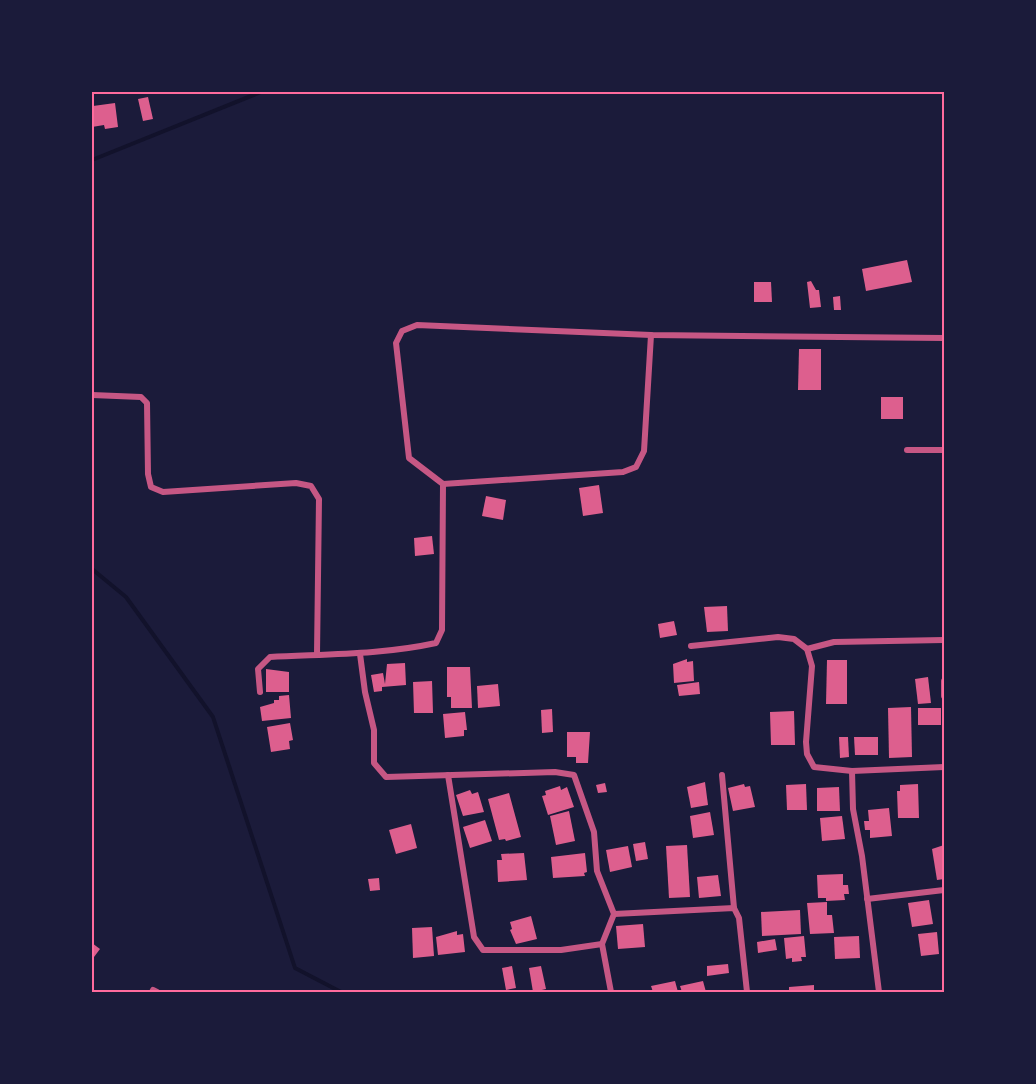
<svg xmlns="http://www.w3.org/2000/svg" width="1036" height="1084" font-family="Literata,serif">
	<rect width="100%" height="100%" fill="#1b1b3a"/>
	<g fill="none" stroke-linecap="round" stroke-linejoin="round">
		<g stroke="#12122b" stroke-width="4">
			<polyline points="92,160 261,92"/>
			<polyline points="92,569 126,597 213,717 295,968 341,992"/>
		</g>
	</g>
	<g fill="#dd5f8e">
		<polygon points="148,97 153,119 143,121 138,99"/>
		<polygon points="115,103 118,127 105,129 104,125 92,127 93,106"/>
		<polygon points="907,260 912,282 866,291 862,269"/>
		<polygon points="811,281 816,290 819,290 821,307 810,308 807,282"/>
		<polygon points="754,282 771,282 772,302 754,302"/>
		<polygon points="840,296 841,310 834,310 833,297"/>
		<polygon points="799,349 821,349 821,390 798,390"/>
		<rect x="881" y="397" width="22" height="22"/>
		<polygon points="599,485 603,513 583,516 579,488"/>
		<polygon points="486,496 506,500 503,520 482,516"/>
		<polygon points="432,536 434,554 415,556 414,538"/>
		<polygon points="727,606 728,631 707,632 704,607"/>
		<polygon points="674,621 677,635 660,638 658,624"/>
		<polygon points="687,659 687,662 693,661 694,681 674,683 673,664"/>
		<polygon points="827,660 847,660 847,704 826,704"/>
		<polygon points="405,663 406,685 382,687 382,691 374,692 371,675 383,673 385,684 387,664"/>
		<polygon points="447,667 470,667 472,708 451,708 451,697 447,697"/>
		<polygon points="266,669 289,672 289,692 266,692"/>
		<polygon points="928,677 931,703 918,704 915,679"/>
		<polygon points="432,681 433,713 414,713 413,682"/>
		<polygon points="699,682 700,694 679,696 677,685"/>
		<polygon points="498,684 500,706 478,708 477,686"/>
		<polygon points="289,695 291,718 262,721 260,707 274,703 274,700 279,700 279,696"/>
		<polygon points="911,707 912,757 889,758 888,708"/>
		<rect x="918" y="708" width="23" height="17"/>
		<polygon points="552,709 553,732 542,733 541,710"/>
		<polygon points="794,711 795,745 771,745 770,712"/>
		<polygon points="465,712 467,730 464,730 464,736 445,738 443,714"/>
		<polygon points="290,723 293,740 289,741 290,749 271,752 267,727"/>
		<polygon points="567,732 590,732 588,763 576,763 576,757 567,757"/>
		<polygon points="839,737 848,737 849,757 840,758"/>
		<polygon points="854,737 878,737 878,755 855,755"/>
		<polygon points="705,782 708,805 691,808 687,787"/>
		<polygon points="605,783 607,792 598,793 596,785"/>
		<polygon points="744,784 745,787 750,786 755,807 733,811 728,788"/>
		<polygon points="806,784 807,810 787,810 786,785"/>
		<polygon points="918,784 919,818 898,818 897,791 900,791 900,785"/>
		<polygon points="560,786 561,790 567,787 574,807 548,815 542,796 546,795 545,791"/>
		<polygon points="839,787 840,811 817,811 817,788"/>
		<polygon points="470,790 472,794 478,792 484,812 463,816 456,795"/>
		<polygon points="509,793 521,837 506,841 505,839 499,840 488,799"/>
		<polygon points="889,808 892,836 870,838 870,830 865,830 864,821 869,821 868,810"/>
		<polygon points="569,811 575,841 556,845 550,816"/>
		<polygon points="710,812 714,835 693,838 690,816"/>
		<polygon points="842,816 845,839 822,841 820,818"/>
		<polygon points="485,820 492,841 470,848 463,827"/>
		<polygon points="411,824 417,848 396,854 389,830"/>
		<polygon points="645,842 648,859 636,861 633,844"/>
		<polygon points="687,845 690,897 669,898 666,846"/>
		<polygon points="944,845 944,879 937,880 932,849"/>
		<polygon points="628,846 632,867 610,872 606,850"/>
		<polygon points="524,853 527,880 498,882 497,860 502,860 501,854"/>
		<polygon points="585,853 587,872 584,873 585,876 553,878 551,857"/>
		<polygon points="843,874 843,885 848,885 849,894 844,894 845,900 826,901 826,898 818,898 817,875"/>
		<polygon points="718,875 721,896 699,898 697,877"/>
		<polygon points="379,878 380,890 370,891 368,879"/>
		<polygon points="929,900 933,924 912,927 908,903"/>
		<polygon points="827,902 827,915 832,915 834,933 810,934 807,903"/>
		<polygon points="800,910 801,934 762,936 761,912"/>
		<polygon points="531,916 537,939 516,944 510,930 512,929 510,922"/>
		<polygon points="643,924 645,947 618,949 616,926"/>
		<polygon points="432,927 434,956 413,958 412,928"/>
		<polygon points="457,931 457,935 463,934 465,952 438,955 436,937"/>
		<polygon points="937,932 939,954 921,956 918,934"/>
		<polygon points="804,936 806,957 801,957 802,961 792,962 792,958 786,959 784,938"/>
		<polygon points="859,936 860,958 835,959 834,937"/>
		<polygon points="775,939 777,950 758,953 757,942"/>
		<polygon points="92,943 100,949 94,957 92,955"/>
		<polygon points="728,964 729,973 707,976 707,966"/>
		<polygon points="512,966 516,988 506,990 502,968"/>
		<polygon points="541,966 546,989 533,992 529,968"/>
		<polygon points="675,981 678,992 653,992 651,986"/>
		<polygon points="703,981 706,992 682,992 680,986"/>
		<polygon points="814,985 814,992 789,992 789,987"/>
	</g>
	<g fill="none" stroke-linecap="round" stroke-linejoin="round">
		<g stroke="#c65784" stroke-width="6">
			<polyline points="92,395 141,397 147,403 148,474 151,487 163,492 296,483 311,486 319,499 317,654"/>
			<polyline points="907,450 944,450"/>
			<polyline points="443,484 623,472 636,467 644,451 651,335"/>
			<polyline points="691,646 778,637 794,639 807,649 812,666 806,742 807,754 814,767 852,771 944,767"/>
			<polyline points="807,649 834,642 944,640"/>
			<polyline points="360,654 365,692 374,730 374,763 386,777 555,772 574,775 594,832 597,871 614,914 602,944 611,992"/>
			<polyline points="944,681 944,696"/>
			<path d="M260,692L258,669L270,657C325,654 381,655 436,643L442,630L443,484L409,458L396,343L402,331L417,325L651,335L944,338"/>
			<polyline points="852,771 853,809 862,856 879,992"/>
			<polyline points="448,775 474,937 483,950 561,950 602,944"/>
			<polyline points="722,775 734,908"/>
			<polyline points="867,899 944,890"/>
			<polyline points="614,914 734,908 739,918 747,992"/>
			<polyline points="152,992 153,990 157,992"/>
		</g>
	</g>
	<rect width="1036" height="1084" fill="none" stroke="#1b1b3a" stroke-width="186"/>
	<rect x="93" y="93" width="850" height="898" fill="none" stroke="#ff6b9d" stroke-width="2"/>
</svg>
